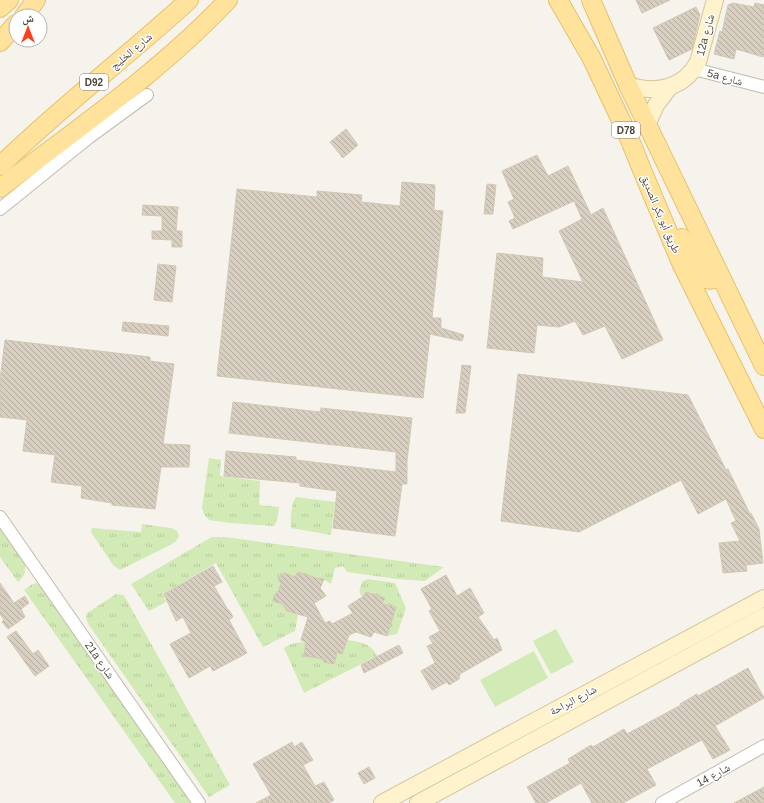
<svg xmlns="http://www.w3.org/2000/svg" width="764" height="803" font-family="Arial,'Noto Naskh Arabic',sans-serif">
	<defs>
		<pattern id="grass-tufts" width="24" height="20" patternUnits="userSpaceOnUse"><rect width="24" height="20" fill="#d2eab5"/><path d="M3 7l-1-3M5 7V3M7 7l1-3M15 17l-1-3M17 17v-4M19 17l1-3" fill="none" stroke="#b6ca9c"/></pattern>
		<pattern id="building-back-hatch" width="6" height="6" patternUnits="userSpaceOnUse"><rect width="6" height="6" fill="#d8cfc1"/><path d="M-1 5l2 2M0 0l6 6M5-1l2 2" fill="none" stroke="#b1aa9e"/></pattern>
	</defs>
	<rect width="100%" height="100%" fill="#f6f3ec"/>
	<g fill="url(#grass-tufts)">
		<polygon points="209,458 221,460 220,476 260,481 259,505 279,507 277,521 274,526 230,523 209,520 204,514 202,508"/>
		<path d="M296,497L335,502L331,535L291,528C290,519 291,504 296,497Z"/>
		<polygon points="0,524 25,562 25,572 23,577 18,582 0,557"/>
		<polygon points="142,524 171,528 177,531 179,536 176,541 170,545 120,570 113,565 91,532 92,528 141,532"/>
		<path d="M212,537H225L444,567L425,581L397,579L347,572L343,566L335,568L331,584C322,577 309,576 298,572L295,577L284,573L278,579L281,584C279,590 274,593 274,599L286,605L285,608L287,611L298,615L295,631L263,647L216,563L163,594L166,602L149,611L131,584Z"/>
		<path d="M368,579L395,583L406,608L397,634L387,636L396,607L382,604L384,598L366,592L363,598C358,592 359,587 363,581Z"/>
		<polygon points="36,583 40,585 196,803 175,803 24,590 31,585"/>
		<polygon points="116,594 123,595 126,599 230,785 209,797 89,625 86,618 87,613"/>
		<path d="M347,640C360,642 371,643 377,656L304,693L284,648C291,643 297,642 306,642L304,656L323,659L324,662L337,652L342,653Z"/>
	</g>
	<g fill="#d2eab5">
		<polygon points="556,629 574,662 551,674 533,641"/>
		<polygon points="534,651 548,678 495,707 480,680"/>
	</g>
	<g fill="url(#building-back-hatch)" stroke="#d3c7b4">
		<polygon points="636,0 670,0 642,13"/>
		<polygon points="733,3 754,7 755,3 764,5 764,51 763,57 736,49 734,59 714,54 720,31 722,32 728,5"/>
		<polygon points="696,7 700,15 692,49 669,60 653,28"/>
		<polygon points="346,129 358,145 343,158 330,142"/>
		<polygon points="537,155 548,176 568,166 591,215 603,208 663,340 622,359 605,326 583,335 575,321 559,327 537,325 534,353 487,348 497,253 543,258 542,277 583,282 559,231 582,219 574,201 513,229 509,221 515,218 508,202 514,199 502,171"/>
		<polygon points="402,182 435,185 434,210 443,211 432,318 441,318 441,328 464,335 462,341 430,334 423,398 217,376 237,189 317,197 317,191 362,195 361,202 400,206"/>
		<polygon points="487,184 496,185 493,214 484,214"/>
		<polygon points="143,205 178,207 176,231 182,231 182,247 172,247 172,240 152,239 152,231 162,231 162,216 142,215"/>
		<polygon points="158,264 176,266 172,302 154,300"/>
		<polygon points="123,322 169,326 168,336 122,331"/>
		<polygon points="5,340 150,357 150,361 174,364 163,444 190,445 189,467 161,467 155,509 112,505 112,503 81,498 82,486 51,482 55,455 23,451 27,420 0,417 0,380"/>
		<polygon points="462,365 471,366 465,413 456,413"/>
		<polygon points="518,374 688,395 726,470 728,469 750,514 751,513 759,529 763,563 746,565 747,571 723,573 719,543 740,541 731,523 736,521 726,499 698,514 681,480 579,532 501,521"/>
		<polygon points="233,402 320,412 321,408 412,418 407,461 407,484 402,484 395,536 333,528 337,491 300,486 300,483 224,476 226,451 296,457 296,460 396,472 396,452 229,433"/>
		<polygon points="213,566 222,582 214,586 228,610 229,610 233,617 229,620 247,653 213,671 210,666 189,678 170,644 191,633 183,617 176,621 164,594"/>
		<polygon points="298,572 317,578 324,579 320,588 326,596 314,603 325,623 330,621 332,624 353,613 348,606 364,596 366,592 385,598 382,604 396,607 387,636 374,632 371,637 356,632 349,635 342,654 337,652 334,664 324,662 323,659 304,656 306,642 301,640 308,617 287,611 282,604 273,601 274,596 278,591 281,584 278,578 284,573 295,577"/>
		<polygon points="446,575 457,596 470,588 484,613 478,617 494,640 497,638 502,650 460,674 459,679 449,685 447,682 432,690 421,671 435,663 427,646 433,644 429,637 440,631 429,611 432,609 421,589"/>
		<polygon points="0,583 14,603 25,596 29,603 21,609 25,617 8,629 2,622 4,620 0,614"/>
		<polygon points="16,631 33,654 38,650 49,666 35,676 7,637"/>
		<polygon points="399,645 403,653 364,673 361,665"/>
		<polygon points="748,668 764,698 715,726 730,750 713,759 702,740 647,769 656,785 623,803 592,803 581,783 546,803 536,803 527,787 570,763 568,759 591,745 593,747 624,729 627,734 681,705 680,704 697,694 698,696"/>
		<polygon points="292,742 294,747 302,742 313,760 303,765 315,786 324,782 334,800 329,803 256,803 271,795 253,764"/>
		<polygon points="369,767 375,778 364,784 358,773"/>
		<polygon points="764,787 764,803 734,803"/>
	</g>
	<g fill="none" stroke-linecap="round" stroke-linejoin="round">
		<g stroke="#c2bbae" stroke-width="14">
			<g id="street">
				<polyline points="694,69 764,87"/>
				<polyline points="0,209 88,138 147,95"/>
				<polyline points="0,517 199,803"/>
				<polyline points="662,803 764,746"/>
			</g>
		</g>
		<g stroke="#d6c79b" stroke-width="18">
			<g id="secondary">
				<path d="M628,85C655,94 684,89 698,62L715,0"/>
				<polyline points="647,125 656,105 669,88"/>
				<polyline points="382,803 764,598"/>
				<polyline points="418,803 764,616"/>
			</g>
		</g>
		<g stroke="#e6c16a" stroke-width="20">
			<g id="primary">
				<polyline points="558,0 591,57 627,133 649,187 682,265 764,429"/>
				<polyline points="591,0 628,85 764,366"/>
				<polyline points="0,8 9,0"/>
				<polyline points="24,16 36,0"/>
				<polyline points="0,42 16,24"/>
				<path d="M0,166C60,107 127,57 189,0"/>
				<path d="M0,188C78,128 160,72 228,0"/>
				<path d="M682,238L704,278C710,281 715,280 719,274"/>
			</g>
		</g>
		<use href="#street" stroke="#fff" stroke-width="12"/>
		<use href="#secondary" stroke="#fff3cd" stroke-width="16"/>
		<use href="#primary" stroke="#ffe39c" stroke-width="18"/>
	</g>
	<g text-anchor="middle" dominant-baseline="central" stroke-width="3" stroke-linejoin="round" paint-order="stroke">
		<g fill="#fff" stroke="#817c74" stroke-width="1">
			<rect x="80" y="74" width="28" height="16" rx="3"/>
			<rect x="612" y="122" width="28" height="16" rx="3"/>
		</g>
		<g font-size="10" font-weight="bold" fill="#4b4439">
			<text x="94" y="82">D92</text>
			<text x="626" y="130">D78</text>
		</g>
		<g font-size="11" fill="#4b4439" stroke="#fff">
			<text transform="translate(705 35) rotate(-75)">12a شارع</text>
			<text transform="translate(131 51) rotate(-40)">شارع الخليج</text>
			<text transform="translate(725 77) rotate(15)">5a شارع</text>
			<text transform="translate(661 214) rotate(67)">طريق أبو بكر الصديق</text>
			<text transform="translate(100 660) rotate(55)">21a شارع</text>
			<text transform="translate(573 700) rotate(-28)">شارع البراحة</text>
			<text transform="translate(713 775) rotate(-29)">شارع 14</text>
		</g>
	</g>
	<g transform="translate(28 28)"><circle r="19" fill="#ffffff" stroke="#b7b4b0"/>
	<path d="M0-3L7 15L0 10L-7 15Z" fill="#fc3f1d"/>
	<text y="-6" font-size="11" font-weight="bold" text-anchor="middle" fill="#4b4439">ش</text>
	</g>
</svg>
